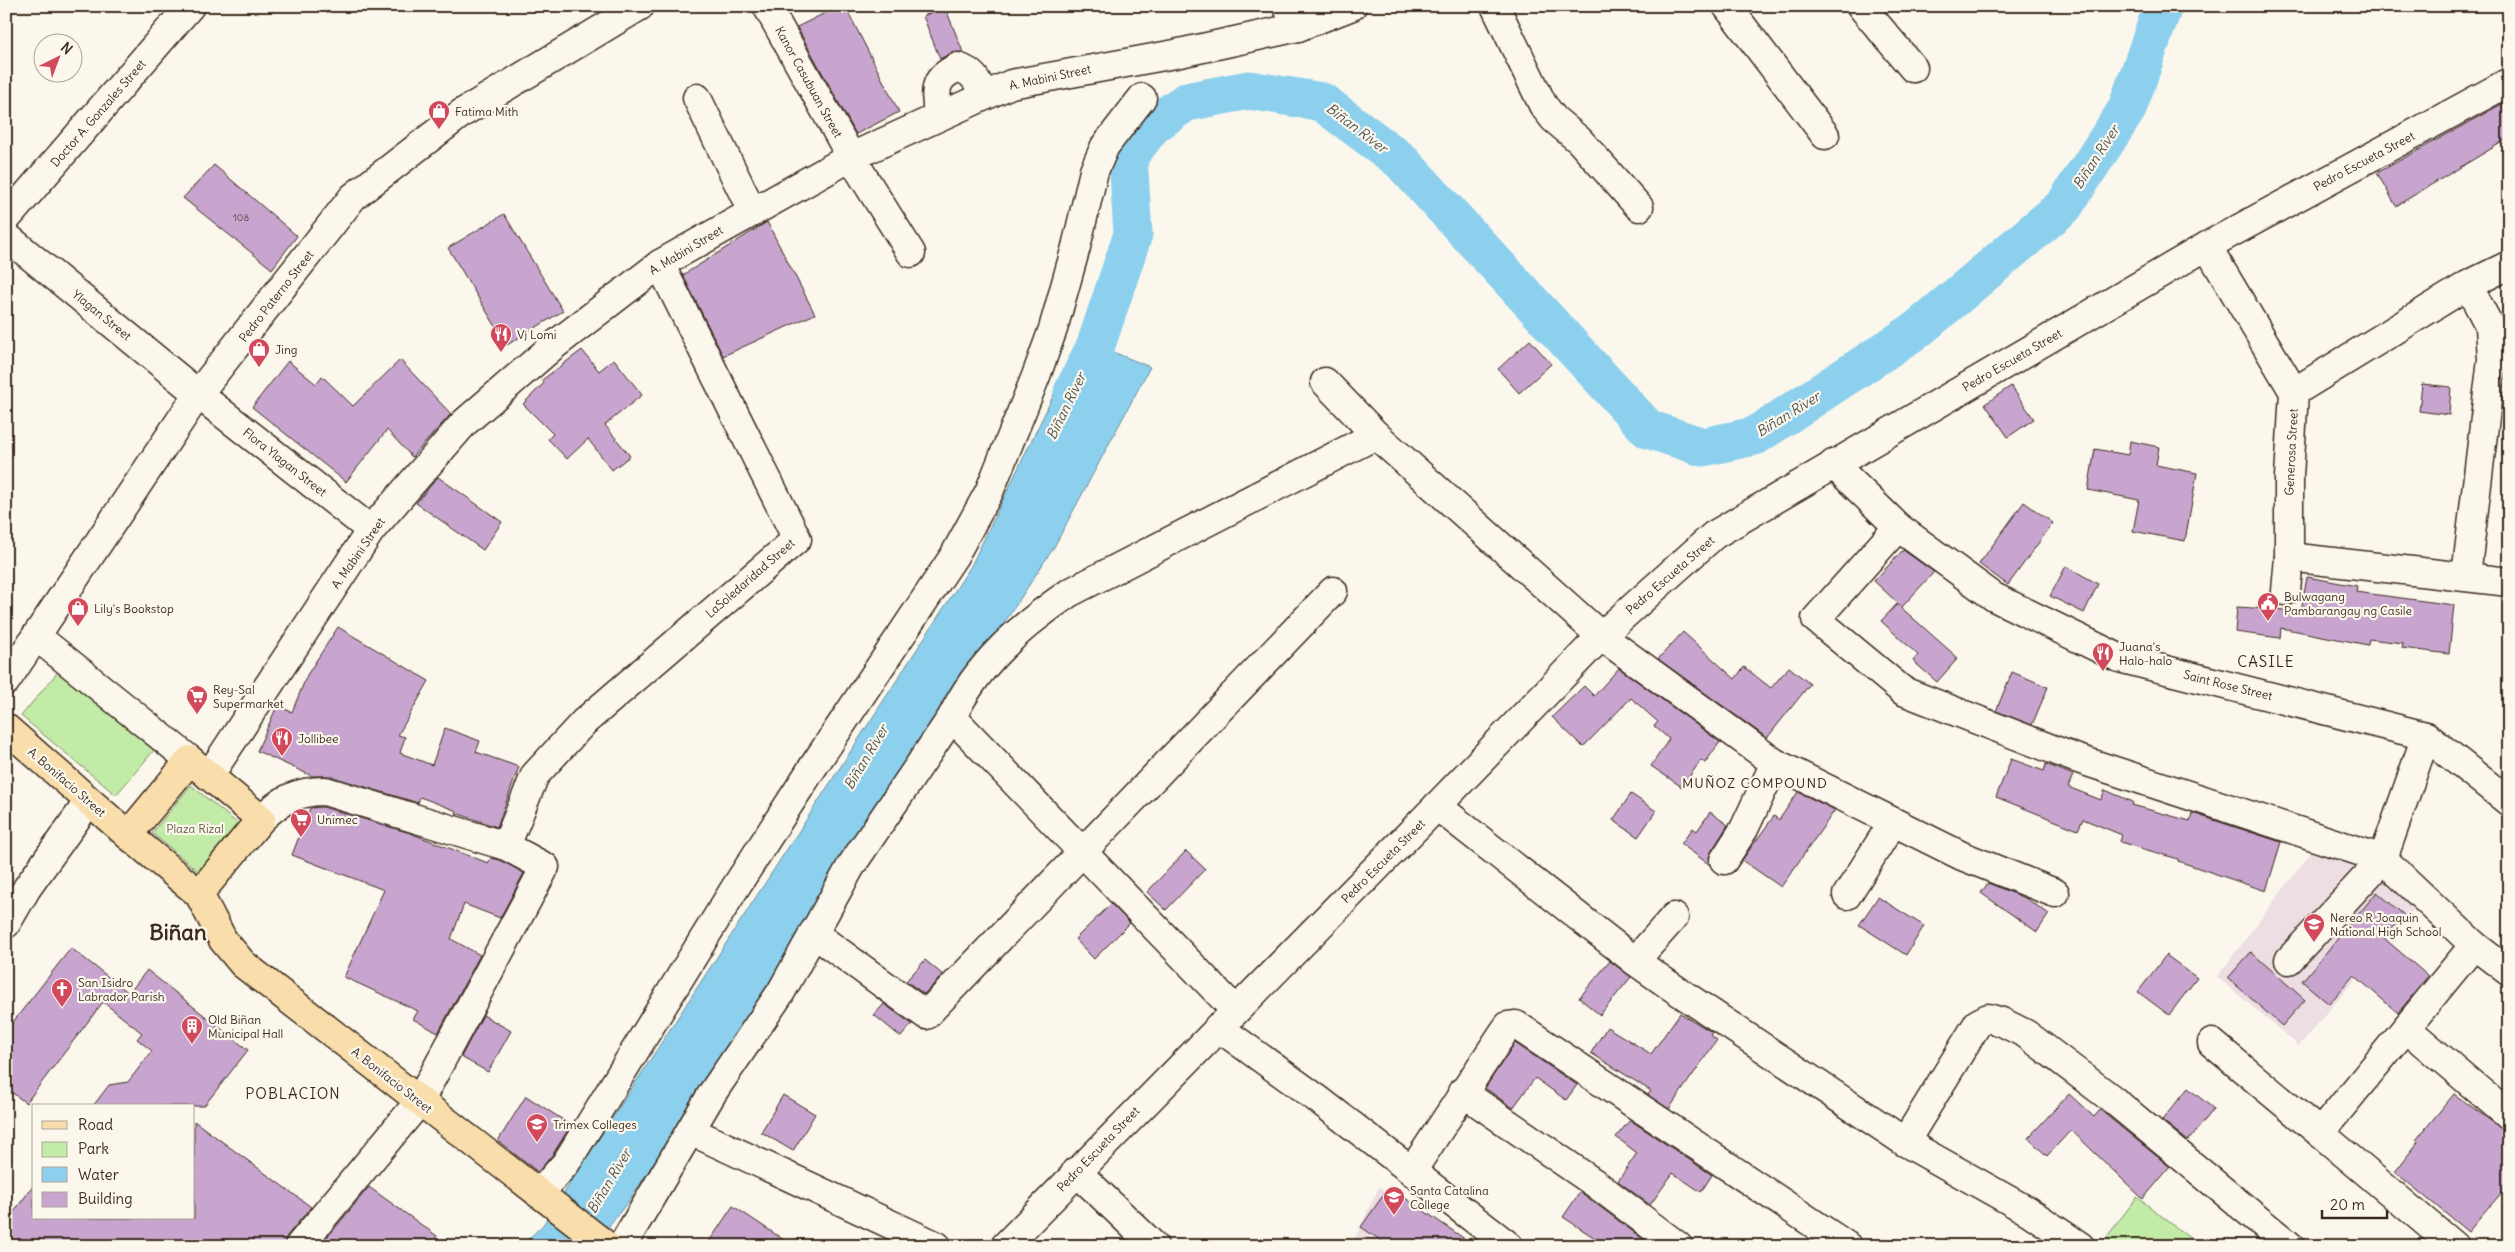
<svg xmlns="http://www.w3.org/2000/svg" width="2515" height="1252" font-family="Delius,sans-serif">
	<rect width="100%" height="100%" fill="#fbf7ec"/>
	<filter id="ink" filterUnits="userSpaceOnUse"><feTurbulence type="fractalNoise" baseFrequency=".02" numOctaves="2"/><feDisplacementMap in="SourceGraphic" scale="10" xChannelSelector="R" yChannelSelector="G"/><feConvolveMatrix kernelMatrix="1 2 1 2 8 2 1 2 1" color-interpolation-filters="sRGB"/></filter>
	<g filter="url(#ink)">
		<g fill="#ecdee3">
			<polygon points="2312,851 2376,871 2414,909 2299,1046 2217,977"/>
			<polygon points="1379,1187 1466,1246 1351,1246"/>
		</g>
		<g fill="#c2eba7" stroke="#7e8a62">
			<polygon points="61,668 156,748 116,795 21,716"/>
			<polygon points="191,785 238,824 199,872 152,833"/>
			<polygon points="2137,1197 2200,1246 2109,1246 2103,1242"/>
		</g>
		<polygon fill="#8dd0ee" stroke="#6c8e9b" points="1086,328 1096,345 1150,367 1054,547 940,721 794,953 628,1202 593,1246 521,1246 543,1225 971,566"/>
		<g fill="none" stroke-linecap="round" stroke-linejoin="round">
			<polyline stroke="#8dd0ee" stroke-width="39" points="1073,392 1096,345 1133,234 1128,157 1153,125 1186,102 1249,90 1322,102 1400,160 1648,429 1703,447 1755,436 1918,329 2064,206 2127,109 2163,6"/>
		</g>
		<g fill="#c8a5cf" stroke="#3b2a1e">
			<polygon points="839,6 845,6 899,112 856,134 797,27"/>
			<polygon points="945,7 963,52 951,53 940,59 923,16"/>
			<polygon points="2509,100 2509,138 2396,206 2377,173"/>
			<polygon points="214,165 297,236 272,269 183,198"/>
			<polygon points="504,214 563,311 507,345 448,248"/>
			<polygon points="767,222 815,314 723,356 683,275"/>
			<polygon points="1530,340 1551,364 1519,393 1498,369"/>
			<polygon points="582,350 599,371 614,359 642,395 605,425 630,456 612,470 588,439 567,459 548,439 553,434 523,404 544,383 542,380"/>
			<polygon points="400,360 451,414 412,457 387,430 346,482 252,407 288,361 316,384 322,376 353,406"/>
			<polygon points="2422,384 2451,387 2449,415 2419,411"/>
			<polygon points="2011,386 2034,419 2008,437 1985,404"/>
			<polygon points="2130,441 2159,447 2156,465 2197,473 2185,541 2133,531 2139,500 2088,490 2095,449 2128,455"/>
			<polygon points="438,477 502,522 483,550 416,503"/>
			<polygon points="2024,502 2053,523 2008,585 1979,564"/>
			<polygon points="1903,550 1934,572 1902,607 1874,581"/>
			<polygon points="2066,566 2098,584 2084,613 2050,596"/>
			<polygon points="2307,577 2357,586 2356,592 2454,605 2449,654 2402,648 2403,643 2369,639 2368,645 2281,628 2280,638 2235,632 2237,607 2301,611"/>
			<polygon points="1897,604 1958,658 1937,682 1913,661 1918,655 1881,621"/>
			<polygon points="338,627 429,681 398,735 405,737 400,753 432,765 445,728 480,741 476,752 519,767 497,827 456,813 457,811 420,797 418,803 330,776 312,776 257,751 277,706 292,712 307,675"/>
			<polygon points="1683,632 1735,679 1744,667 1771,688 1789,667 1810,684 1767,738 1658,659"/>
			<polygon points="1619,668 1720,742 1705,763 1701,760 1682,787 1651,766 1669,739 1654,726 1658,722 1631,698 1583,747 1552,717 1584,686 1594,696"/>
			<polygon points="2012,672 2048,687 2032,725 1996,711"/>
			<polygon points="2011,759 2044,771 2046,764 2073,775 2068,787 2101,800 2105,790 2133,802 2132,805 2190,821 2192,813 2281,842 2266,891 2178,861 2178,859 2120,842 2122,835 2083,819 2078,830 1996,797"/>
			<polygon points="1798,792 1835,810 1781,887 1742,860 1774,816 1779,820"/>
			<polygon points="1631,794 1656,811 1638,837 1613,820"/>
			<polygon points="323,807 410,833 488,863 491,858 500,860 524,873 500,918 464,904 451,939 480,955 438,1033 413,1019 418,1011 344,977 384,890 292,855 310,808"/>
			<polygon points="1710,812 1728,825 1711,852 1710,865 1681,844 1693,828 1697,831"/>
			<polygon points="1186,851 1205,869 1166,910 1147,892"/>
			<polygon points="1988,883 2027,899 2049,914 2037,932 1981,893"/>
			<polygon points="2377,892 2404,915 2384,938 2428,976 2398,1013 2354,975 2329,1004 2302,981"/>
			<polygon points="1878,897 1924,926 1906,955 1859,925"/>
			<polygon points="1111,904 1130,923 1094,959 1075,939"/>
			<polygon points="71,948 129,993 147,970 248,1050 204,1106 93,1106 109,1085 128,1082 152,1051 137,1039 142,1033 103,1002 26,1103 6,1088 6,1031"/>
			<polygon points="2251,952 2305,1000 2282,1026 2228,978"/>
			<polygon points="2166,955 2197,978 2169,1015 2138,992"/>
			<polygon points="925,960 943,975 924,994 906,981"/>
			<polygon points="1610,961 1631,977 1600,1015 1579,998"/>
			<polygon points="884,1004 912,1024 901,1037 874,1015"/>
			<polygon points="1680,1013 1712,1032 1710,1035 1717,1040 1669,1109 1648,1095 1651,1091 1591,1053 1607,1027 1651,1054"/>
			<polygon points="483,1015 511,1031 488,1072 461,1057"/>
			<polygon points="1515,1043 1577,1085 1566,1100 1535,1078 1513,1108 1485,1088"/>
			<polygon points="2188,1088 2214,1109 2188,1141 2162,1120"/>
			<polygon points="2069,1094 2094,1117 2100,1110 2170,1167 2143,1199 2071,1130 2047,1156 2028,1138"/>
			<polygon points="2454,1094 2509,1134 2509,1184 2468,1232 2395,1172 2418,1142 2416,1140"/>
			<polygon points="783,1095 815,1114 793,1151 761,1132"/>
			<polygon points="526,1096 571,1125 553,1154 538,1172 498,1141"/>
			<polygon points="1630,1120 1712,1175 1701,1192 1673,1173 1650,1205 1618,1181 1637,1153 1616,1137"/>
			<polygon points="194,1121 311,1207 287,1236 284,1246 6,1246 6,1222 34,1185 34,1218 194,1218"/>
			<polygon points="369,1187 437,1236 429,1246 320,1246"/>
			<polygon points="1389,1187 1475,1246 1389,1246 1361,1227"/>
			<polygon points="1580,1192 1587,1197 1652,1246 1607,1246 1563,1217"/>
			<polygon points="733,1206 793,1246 706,1246"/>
		</g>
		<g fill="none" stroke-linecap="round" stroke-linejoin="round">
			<g stroke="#3b2a1e" stroke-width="31">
				<g id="minor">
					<polyline points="767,6 851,157 911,253"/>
					<polyline points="1287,6 1298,27"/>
					<polyline points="1495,6 1543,105 1554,119 1579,140 1639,207"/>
					<polyline points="1727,6 1825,135"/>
					<polyline points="1861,6 1913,68"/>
					<polyline points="697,98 752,211"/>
					<path d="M938,117C936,90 931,80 958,67C975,73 977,81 984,96"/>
					<polyline points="6,219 190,6"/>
					<polyline points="6,236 198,394 371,530"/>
					<polyline points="2207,246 2294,392 2289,477 2289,557 2286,591"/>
					<polyline points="1325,382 1376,435"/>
					<polyline points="2294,392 2468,285 2509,265"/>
					<polyline points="1833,464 1898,527 1994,597 2119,658 2426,736 2509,802"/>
					<polyline points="1898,527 1816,619 1903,691 2075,758 2383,859 2474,945 2509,972"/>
					<polyline points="2289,557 2509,582"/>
					<polyline points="2466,576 2492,359 2490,327 2468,285"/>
					<polyline points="36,636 190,760"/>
					<polyline points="6,681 198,394 353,197 462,113 640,6"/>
					<polyline points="952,717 1235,1010"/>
					<polyline points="209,776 371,530 464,423 552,347 660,264 851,157 1011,84 1175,54 1244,39 1298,27 1352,6"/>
					<polyline points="1437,806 1635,961 1669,985 1905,1142 2028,1211 2080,1246"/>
					<path d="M261,819C281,800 297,791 325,791L506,846L545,867L419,1102L299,1246"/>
					<polyline points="506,846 535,775 584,722 797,539 660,264"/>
					<polyline points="1724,860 1744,829 1775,763"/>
					<polyline points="1847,895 1893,822"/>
					<polyline points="6,924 27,888 89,801"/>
					<polyline points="813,933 926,1015 1333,591"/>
					<polyline points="2289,960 2383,859 2426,736"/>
					<polyline points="1635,961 1674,917"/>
					<polyline points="1218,1027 1319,1100 1509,1246"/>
					<polyline points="2406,1028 2509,1116"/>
					<polyline points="2212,1043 2320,1133"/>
					<polyline points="1462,1092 1596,1184 1678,1246"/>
					<polyline points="691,1131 937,1246"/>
					<polyline points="1905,1142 1978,1023 1988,1018 2002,1022 2026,1034 2112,1099 2290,1246"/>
					<polyline points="1076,1171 1154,1246"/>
					<polyline points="1412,1171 1503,1033 1508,1026 1516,1025 1847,1246"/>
					<polyline points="539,1194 566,1163 735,888 811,770 954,556 989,492 1036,376 1053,329 1076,247 1094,171 1105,146 1142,98"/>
					<path d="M622,1246L713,1092L781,992L851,866L952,717C977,664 1021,626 1069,593L1376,435L1601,636L1775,763L1962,856L2055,893"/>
					<polyline points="1005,1246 1437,806 1601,636 1714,535 2207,246 2509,82"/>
					<polyline points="2454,1246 2320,1133 2474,945"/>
				</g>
			</g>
			<g stroke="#3b2a1e" stroke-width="31">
				<g id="major">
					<polyline points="6,728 128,835 199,894 223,940 243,964 607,1246"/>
					<polyline points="128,835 190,760 261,819 199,894"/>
				</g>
			</g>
			<use href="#minor" stroke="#fbf7ec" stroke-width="28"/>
			<use href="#major" stroke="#f9deab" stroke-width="28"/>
		</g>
	</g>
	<defs>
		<g id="shop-pin" transform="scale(1.125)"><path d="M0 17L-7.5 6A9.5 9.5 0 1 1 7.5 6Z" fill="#d1495b" stroke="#fbf7ec"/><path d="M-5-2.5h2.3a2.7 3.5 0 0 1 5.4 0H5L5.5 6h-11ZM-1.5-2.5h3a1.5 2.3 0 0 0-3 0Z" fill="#fff"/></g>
		<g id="restaurant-pin" transform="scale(1.125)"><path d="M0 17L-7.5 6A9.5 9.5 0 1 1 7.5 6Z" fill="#d1495b" stroke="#fbf7ec"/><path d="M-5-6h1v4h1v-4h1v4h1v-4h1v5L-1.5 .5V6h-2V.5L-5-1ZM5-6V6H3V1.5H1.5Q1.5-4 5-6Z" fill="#fff"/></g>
		<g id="civic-pin" transform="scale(1.125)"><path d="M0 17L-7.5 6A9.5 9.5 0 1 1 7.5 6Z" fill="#d1495b" stroke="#fbf7ec"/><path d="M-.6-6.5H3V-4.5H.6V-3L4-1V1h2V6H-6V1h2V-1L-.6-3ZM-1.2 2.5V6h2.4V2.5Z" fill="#fff"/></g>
		<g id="supermarket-pin" transform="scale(1.125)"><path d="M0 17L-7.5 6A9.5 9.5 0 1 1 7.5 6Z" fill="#d1495b" stroke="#fbf7ec"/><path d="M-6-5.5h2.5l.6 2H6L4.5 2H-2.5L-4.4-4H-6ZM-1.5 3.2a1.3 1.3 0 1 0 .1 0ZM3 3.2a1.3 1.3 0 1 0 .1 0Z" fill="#fff"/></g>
		<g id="school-pin" transform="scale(1.125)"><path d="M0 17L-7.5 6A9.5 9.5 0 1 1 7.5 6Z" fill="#d1495b" stroke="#fbf7ec"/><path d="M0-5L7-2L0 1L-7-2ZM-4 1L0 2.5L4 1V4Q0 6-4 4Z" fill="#fff"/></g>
		<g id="church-pin" transform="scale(1.125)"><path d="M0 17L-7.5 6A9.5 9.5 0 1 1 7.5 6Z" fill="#d1495b" stroke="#fbf7ec"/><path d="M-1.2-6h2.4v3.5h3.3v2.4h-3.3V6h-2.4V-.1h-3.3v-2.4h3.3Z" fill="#fff"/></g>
		<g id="building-pin" transform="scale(1.125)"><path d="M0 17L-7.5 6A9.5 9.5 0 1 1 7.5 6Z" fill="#d1495b" stroke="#fbf7ec"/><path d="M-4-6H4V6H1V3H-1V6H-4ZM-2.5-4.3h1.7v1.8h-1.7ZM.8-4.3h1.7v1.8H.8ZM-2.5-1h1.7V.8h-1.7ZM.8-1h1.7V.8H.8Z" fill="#fff"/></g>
		<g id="university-pin" transform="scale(1.125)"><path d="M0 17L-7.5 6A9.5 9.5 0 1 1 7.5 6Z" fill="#d1495b" stroke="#fbf7ec"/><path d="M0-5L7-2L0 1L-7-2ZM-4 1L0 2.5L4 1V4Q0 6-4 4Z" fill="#fff"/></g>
	</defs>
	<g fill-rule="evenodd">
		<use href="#shop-pin" x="439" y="111"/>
		<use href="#restaurant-pin" x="501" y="334"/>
		<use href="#shop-pin" x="259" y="349"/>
		<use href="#civic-pin" x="2268" y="603"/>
		<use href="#shop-pin" x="78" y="608"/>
		<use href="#restaurant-pin" x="2103" y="653"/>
		<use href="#supermarket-pin" x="197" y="696"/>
		<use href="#restaurant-pin" x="282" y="738"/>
		<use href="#supermarket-pin" x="301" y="819"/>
		<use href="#school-pin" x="2314" y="924"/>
		<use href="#church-pin" x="62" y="989"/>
		<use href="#building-pin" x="192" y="1026"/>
		<use href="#university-pin" x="537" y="1124"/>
		<use href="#university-pin" x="1394" y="1197"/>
	</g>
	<g text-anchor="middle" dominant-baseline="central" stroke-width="4.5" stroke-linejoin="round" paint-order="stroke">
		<g font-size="10" fill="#5e494a">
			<text x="241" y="217">108</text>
		</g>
		<g font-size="12" fill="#3b2a1e" stroke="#fbf7ec">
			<text transform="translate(1050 77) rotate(-12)">A. Mabini Street</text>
			<text transform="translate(809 82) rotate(61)">Kanor Casubuan Street</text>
			<text transform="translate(98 113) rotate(-49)">Doctor A. Gonzales Street</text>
			<text transform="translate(2364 161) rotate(-28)">Pedro Escueta Street</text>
			<text transform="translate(686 250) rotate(-31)">A. Mabini Street</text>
			<text transform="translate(276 296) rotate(-52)">Pedro Paterno Street</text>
			<text transform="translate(102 315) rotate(39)">Ylagan Street</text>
			<text transform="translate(2012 360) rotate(-30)">Pedro Escueta Street</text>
			<text transform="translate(2291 452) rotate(-87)">Generosa Street</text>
			<text transform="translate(285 462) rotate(38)">Flora Ylagan Street</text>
			<text transform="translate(358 553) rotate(-55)">A. Mabini Street</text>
			<text transform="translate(1670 575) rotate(-41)">Pedro Escueta Street</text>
			<text transform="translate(750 578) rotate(-41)">LaSoledaridad Street</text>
			<text transform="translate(2228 685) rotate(14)">Saint Rose Street</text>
			<text transform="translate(67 782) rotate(41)">A. Bonifacio Street</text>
			<text transform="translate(1383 861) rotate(-45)">Pedro Escueta Street</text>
			<text transform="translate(392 1080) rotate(38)">A. Bonifacio Street</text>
			<text transform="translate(1098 1149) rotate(-46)">Pedro Escueta Street</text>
		</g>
		<g font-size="12" fill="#3b2a1e" stroke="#fbf7ec" text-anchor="start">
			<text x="455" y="111">Fatima Mith</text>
			<text x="517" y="334">Vj Lomi</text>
			<text x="275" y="349">Jing</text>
			<text x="2284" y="596">Bulwagang<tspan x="2284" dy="14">Pambarangay ng Casile</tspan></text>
			<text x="94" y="608">Lily's Bookstop</text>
			<text x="2119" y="646">Juana's<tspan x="2119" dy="14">Halo-halo</tspan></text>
			<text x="213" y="689">Rey-Sal<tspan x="213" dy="14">Supermarket</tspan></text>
			<text x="298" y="738">Jollibee</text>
			<text x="317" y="819">Unimec</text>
			<text x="2330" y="917">Nereo R Joaquin<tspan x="2330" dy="14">National High School</tspan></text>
			<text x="78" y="982">San Isidro<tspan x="78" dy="14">Labrador Parish</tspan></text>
			<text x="208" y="1019">Old Biñan<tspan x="208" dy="14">Municipal Hall</tspan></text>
			<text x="553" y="1124">Trimex Colleges</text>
			<text x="1410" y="1190">Santa Catalina<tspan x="1410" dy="14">College</tspan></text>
		</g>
		<g font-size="12" fill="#5d5a40" stroke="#fbf7ec">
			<text x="195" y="828">Plaza Rizal</text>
		</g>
		<g font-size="14" font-style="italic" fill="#505452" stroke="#fbf7ec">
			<text transform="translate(1357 128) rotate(37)">Biñan River</text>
			<text transform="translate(2096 157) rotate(-57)">Biñan River</text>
			<text transform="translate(1066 406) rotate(-64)">Biñan River</text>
			<text transform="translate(1788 414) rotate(-32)">Biñan River</text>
			<text transform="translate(866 757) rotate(-59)">Biñan River</text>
			<text transform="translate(609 1181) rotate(-59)">Biñan River</text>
		</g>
		<g font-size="14" letter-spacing="1" fill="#3b2a1e" stroke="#fbf7ec">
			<text x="1755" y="783">MUÑOZ COMPOUND</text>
		</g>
		<g font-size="15" letter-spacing="1" fill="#3b2a1e" stroke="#fbf7ec">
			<text x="2266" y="661">CASILE</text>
			<text x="293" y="1093">POBLACION</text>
		</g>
		<g font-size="22" font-weight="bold" fill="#3b2a1e" stroke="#fbf7ec">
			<text x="178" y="932">Biñan</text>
		</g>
	</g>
	<rect width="2515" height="1252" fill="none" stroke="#fbf7ec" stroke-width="25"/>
	<rect x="12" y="12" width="2490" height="1227" fill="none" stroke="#3b2a1e" stroke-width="2" filter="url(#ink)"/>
	<rect x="32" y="1104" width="162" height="115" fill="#fbf7ec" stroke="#aea59a"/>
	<rect x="42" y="1121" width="25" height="8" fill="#f9deab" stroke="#aea59a"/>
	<text x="78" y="1130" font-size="15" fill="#3b2a1e">Road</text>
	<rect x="42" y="1142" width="25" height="15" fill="#c2eba7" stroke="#aea59a"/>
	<text x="78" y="1154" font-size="15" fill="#3b2a1e">Park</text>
	<rect x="42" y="1167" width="25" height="15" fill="#8dd0ee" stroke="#aea59a"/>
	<text x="78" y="1180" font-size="15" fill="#3b2a1e">Water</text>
	<rect x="42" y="1192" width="25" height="15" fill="#c8a5cf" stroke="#aea59a"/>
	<text x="78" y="1204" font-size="15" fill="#3b2a1e">Building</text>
	<g transform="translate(58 58) rotate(42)"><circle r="24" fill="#fbf7ec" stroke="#aea59a"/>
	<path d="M0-4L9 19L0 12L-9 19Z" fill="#d1495b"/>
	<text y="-8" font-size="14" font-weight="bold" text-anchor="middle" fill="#3b2a1e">N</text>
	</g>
	<path d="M2322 1210v8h65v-8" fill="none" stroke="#3b2a1e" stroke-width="2.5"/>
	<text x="2330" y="1210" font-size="15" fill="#3b2a1e" stroke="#fbf7ec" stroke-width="4" paint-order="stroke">20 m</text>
</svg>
